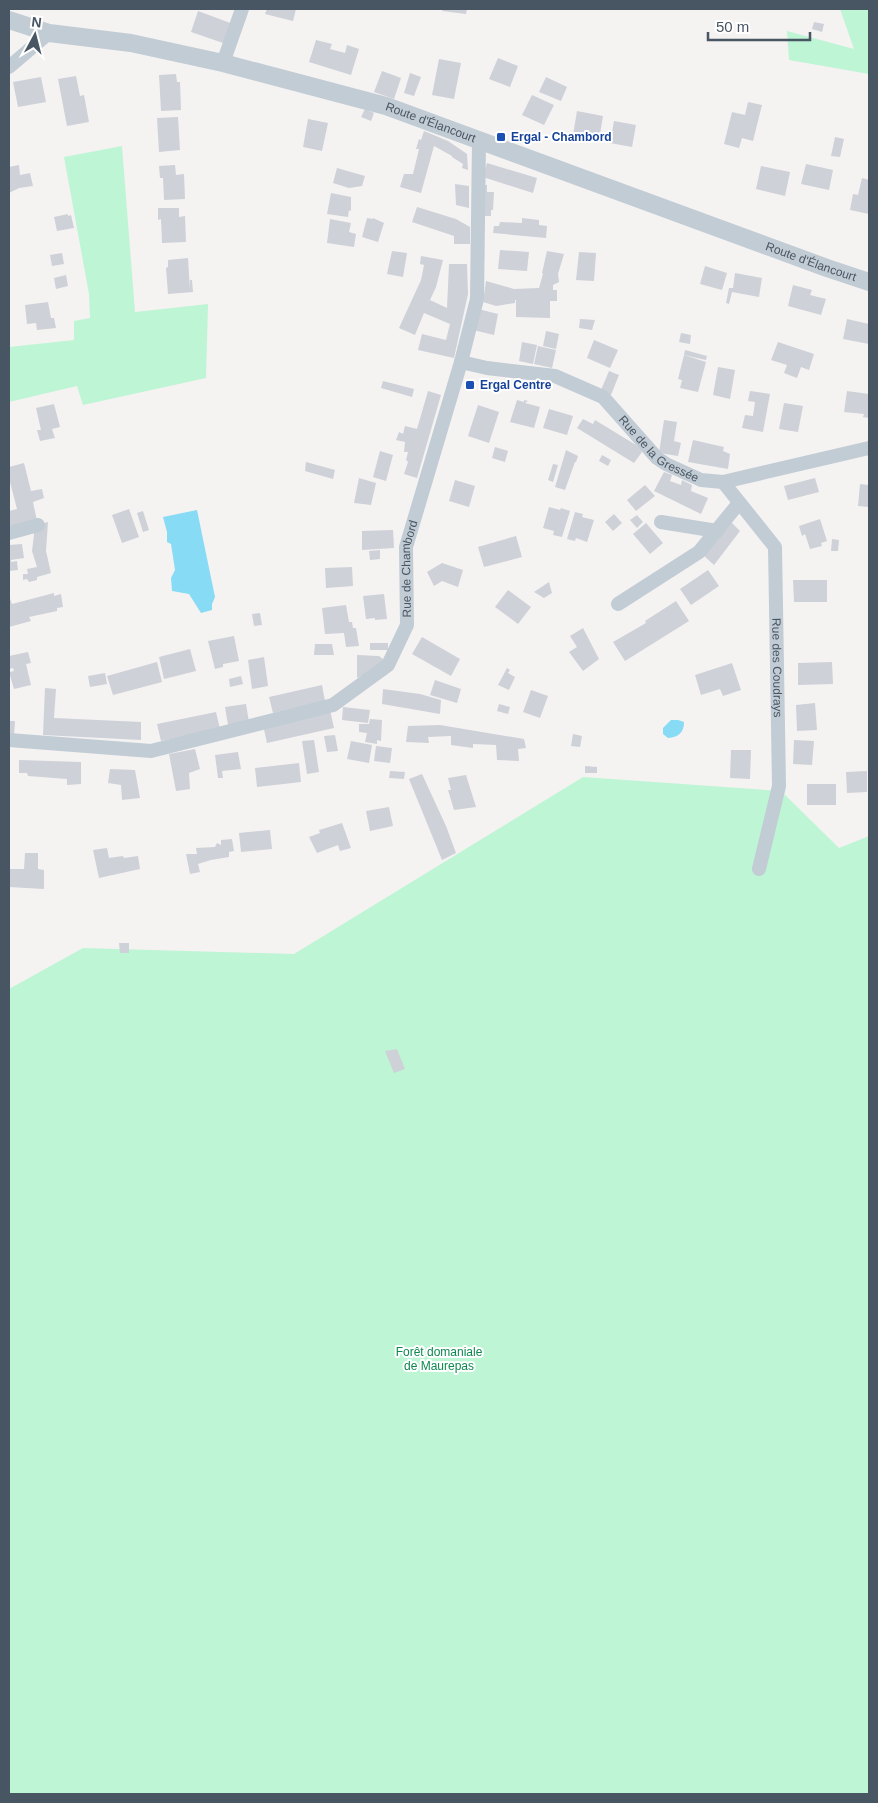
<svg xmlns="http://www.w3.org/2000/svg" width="878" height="1803" font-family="Helvetica,sans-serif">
	<rect width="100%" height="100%" fill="#f5f2f2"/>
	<g fill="#bef5d5">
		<polygon points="840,9 869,9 869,74 789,60 787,31 854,49"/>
		<polygon points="122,146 135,312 208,304 206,378 83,405 77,386 9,402 9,347 74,340 74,321 90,318 89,294 64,157"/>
		<polygon points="583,777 781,791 839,848 869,836 869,1794 9,1794 9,989 83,948 294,954"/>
	</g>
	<g fill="#87dbf5">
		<polygon points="197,510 215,597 212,604 212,610 201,613 189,594 172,591 171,578 175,570 171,544 167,542 167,532 163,517"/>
		<path d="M671,720H678L684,722C684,733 678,737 668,738L663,734V728Z"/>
	</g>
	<g fill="#ced1d8">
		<polygon points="267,9 296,9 293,21 265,14"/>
		<polygon points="443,9 467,9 466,14 442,11"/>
		<polygon points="198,11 233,24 226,44 191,32"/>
		<polygon points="814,22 824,24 822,32 812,29"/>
		<polygon points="316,40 332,44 330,49 345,53 347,45 359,49 351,75 309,62"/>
		<polygon points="498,58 518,66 510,87 489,79"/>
		<polygon points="439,59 461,63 454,99 432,95"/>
		<polygon points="382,71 401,78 394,99 374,92"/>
		<polygon points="410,73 421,77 414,96 404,93"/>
		<polygon points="176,74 177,82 180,82 181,110 161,111 159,75"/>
		<polygon points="76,76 80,96 84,95 89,122 67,126 58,79"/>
		<polygon points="41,77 46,102 18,107 13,82"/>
		<polygon points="546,77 567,87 561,101 539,92"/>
		<polygon points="532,95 554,105 544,125 522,115"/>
		<polygon points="748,102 762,105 753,141 742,138 739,148 724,144 732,112 745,115"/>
		<polygon points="365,109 374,113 371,121 361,117"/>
		<polygon points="577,111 603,116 599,140 573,135"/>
		<polygon points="178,117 180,150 159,152 157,118"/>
		<polygon points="308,119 328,123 322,151 303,147"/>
		<polygon points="614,121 636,125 632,147 610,143"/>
		<polygon points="424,131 448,141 467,154 468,170 462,168 463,164 452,157 452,156 434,146 421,193 400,187 404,174 413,174 419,149 416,149 419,139 421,140"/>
		<polygon points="835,137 844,139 840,157 831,156"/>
		<polygon points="487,163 537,178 533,193 483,177"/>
		<polygon points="806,164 833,170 829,190 801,184"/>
		<polygon points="19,165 20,175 30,173 33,186 19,188 9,193 9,167"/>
		<polygon points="175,165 176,175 184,174 185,199 164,200 163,178 160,178 159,166"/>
		<polygon points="761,166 790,172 785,196 756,189"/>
		<polygon points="337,168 365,176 362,186 349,188 333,183"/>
		<polygon points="862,178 869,180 869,214 850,210 853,194 858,195"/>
		<polygon points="455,184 469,186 469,208 456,205"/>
		<polygon points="480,185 487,185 487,192 494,192 493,210 491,210 491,216 480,216"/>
		<polygon points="331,193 351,197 351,211 349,210 348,217 327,214"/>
		<polygon points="417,207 456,219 470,227 470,244 454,244 454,236 412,222"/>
		<polygon points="158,208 179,208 179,217 185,216 186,242 162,243 161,219 158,220"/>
		<polygon points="68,214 68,216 71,215 74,228 57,231 54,217"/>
		<polygon points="367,218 373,219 373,218 384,223 378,242 362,237"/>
		<polygon points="522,218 539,220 539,225 547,226 546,238 493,233 494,226 499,226 500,222 522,223"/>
		<polygon points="330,219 351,223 349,232 356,234 354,247 327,243"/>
		<polygon points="500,250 529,252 527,271 498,269"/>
		<polygon points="392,251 407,253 403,277 387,274"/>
		<polygon points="547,251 564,254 558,274 559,282 553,285 553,290 557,290 557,301 550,301 550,318 516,317 516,300 515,300 515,303 496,306 483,302 486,281 514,289 539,288 543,274 542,273"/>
		<polygon points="579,252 596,253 594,281 576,280"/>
		<polygon points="62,253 64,264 52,266 50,255"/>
		<polygon points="421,256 443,260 436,287 430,300 447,308 449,264 467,264 468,294 454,358 418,350 422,334 446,340 450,324 424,313 415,335 399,328 421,280 424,265 420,264"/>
		<polygon points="188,258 190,290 190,280 192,280 193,292 168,294 166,268 168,267 168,260"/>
		<polygon points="705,266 727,273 722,290 700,284"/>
		<polygon points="735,273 762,278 759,297 732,292 729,304 726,303 729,288 733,288"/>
		<polygon points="66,275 68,286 56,289 54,278"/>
		<polygon points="793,285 812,290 810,295 826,299 821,315 788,306"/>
		<polygon points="48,302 51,318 54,318 56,328 37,330 36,323 27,324 25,305"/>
		<polygon points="478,309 498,314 494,335 473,330"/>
		<polygon points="580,319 595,320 592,330 579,328"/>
		<polygon points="847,319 869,324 869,344 843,339"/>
		<polygon points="546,331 559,334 556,349 543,346"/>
		<polygon points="681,333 691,335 690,344 679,342"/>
		<polygon points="594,340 618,350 610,368 587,358"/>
		<polygon points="522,342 537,345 533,364 519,361"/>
		<polygon points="778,342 814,354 809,370 801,367 797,378 784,373 787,365 771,360"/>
		<polygon points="538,346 556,350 552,368 534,364"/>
		<polygon points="685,350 707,356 706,360 684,355"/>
		<polygon points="684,355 706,362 698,392 680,388 682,380 678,379"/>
		<polygon points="718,367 735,370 730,399 713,395"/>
		<polygon points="609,371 619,375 611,395 601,390"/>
		<polygon points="472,380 476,386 467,391 464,384"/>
		<polygon points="383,381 414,389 412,397 381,388"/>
		<polygon points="428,391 441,395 417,478 404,474 408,462 406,460 408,452 404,452 405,442 396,440 399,432 403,434 405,426 417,429"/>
		<polygon points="750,391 770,394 763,432 742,428 745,415 753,416 755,402 748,401"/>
		<polygon points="847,391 869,394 869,418 863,417 864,414 844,412"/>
		<polygon points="517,400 524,402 524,400 528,401 525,403 540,407 534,428 510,422"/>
		<polygon points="784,403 803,406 798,432 779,429"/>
		<polygon points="54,404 60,427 52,429 55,438 40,441 37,430 41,430 36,408"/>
		<polygon points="478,405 499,412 489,443 468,436"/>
		<polygon points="549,409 573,416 567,435 543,428"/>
		<polygon points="583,419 593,424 595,420 636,445 642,452 634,463 577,428"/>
		<polygon points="664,420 677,422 674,441 681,443 678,456 659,453"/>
		<polygon points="693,440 724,447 723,451 730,454 728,469 688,462"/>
		<polygon points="495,447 508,451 505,462 492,458"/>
		<polygon points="566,450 578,456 576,462 575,462 565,490 555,487"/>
		<polygon points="380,451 393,455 386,481 373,477"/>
		<polygon points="602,455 611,460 608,466 599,461"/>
		<polygon points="306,462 335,470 333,479 305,471"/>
		<polygon points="24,463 31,491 42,489 44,498 33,502 37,521 9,526 9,511 17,509 9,478 9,467"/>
		<polygon points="553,464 558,465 553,482 548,480"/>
		<polygon points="664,472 672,475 670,481 681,485 682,480 692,485 691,491 708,498 701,514 654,491"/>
		<polygon points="359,478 376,483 371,505 354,503"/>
		<polygon points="815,478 819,492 788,500 784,486"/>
		<polygon points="455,480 475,486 469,507 449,501"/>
		<polygon points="860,484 869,485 869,507 858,506"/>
		<polygon points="645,485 655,496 636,511 627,500"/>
		<polygon points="549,507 560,510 561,508 570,511 562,537 553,535 554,531 543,528"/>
		<polygon points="129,509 139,537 122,543 112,515"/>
		<polygon points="143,511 149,530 143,532 137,513"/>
		<polygon points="575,512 583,514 582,517 594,520 587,542 576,538 575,541 567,539"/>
		<polygon points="614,514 622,523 613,531 605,522"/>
		<polygon points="637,515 643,522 637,528 630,520"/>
		<polygon points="820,519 827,541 821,543 822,546 810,549 805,534 802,536 799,526"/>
		<polygon points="48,522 46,551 51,573 37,577 37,580 29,582 27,579 23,580 23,574 28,574 27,569 37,567 32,551 35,526"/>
		<polygon points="731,522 740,531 714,565 702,554"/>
		<polygon points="646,523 663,543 650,554 633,534"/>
		<polygon points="393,530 394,548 362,550 362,531"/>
		<polygon points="516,536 522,557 484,567 478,547"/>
		<polygon points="832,539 839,540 838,551 831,551"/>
		<polygon points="22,544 24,558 11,560 11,562 17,561 18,570 9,571 9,545"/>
		<polygon points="380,550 380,559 370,560 369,551"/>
		<polygon points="442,563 463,570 458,587 442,581 434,586 427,572"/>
		<polygon points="352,567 353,586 326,588 325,568"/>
		<polygon points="708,570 719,586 691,605 680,589"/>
		<polygon points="793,580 827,580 827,602 794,602"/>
		<polygon points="549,582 552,593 544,598 534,592"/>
		<polygon points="508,590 531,607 518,624 495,607"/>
		<polygon points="54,593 54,596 61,594 63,607 57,608 57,611 29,617 31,621 9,627 9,596 12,604"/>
		<polygon points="384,594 387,619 375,620 375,618 366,619 363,596"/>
		<polygon points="676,601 689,621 625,661 613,642 646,623 645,621"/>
		<polygon points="346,605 349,622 352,622 353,628 356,628 359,646 346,647 344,633 325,634 322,608"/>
		<polygon points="260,613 262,625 254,626 252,614"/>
		<polygon points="583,628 599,659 583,671 569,652 577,647 570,636"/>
		<polygon points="234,636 239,661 223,664 223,667 215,669 208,641"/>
		<polygon points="422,637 460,659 451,676 412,654"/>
		<rect x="370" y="643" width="18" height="7"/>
		<polygon points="315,644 332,644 334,655 314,655"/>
		<polygon points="190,649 196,671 164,679 159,657"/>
		<polygon points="28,652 31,663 26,664 31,685 14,689 9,672 14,671 13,668 9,669 9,656"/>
		<polygon points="357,655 379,656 383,659 381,664 368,673 357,678"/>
		<polygon points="264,657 268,686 252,689 248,660"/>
		<polygon points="157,662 162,682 113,695 107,676"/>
		<polygon points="832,662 833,684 798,685 798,663"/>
		<polygon points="732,663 741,690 723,696 720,689 701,695 695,675"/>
		<polygon points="507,668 510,670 508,673 515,677 509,690 498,685"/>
		<polygon points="105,673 107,684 90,687 88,676"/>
		<polygon points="241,676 243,684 230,687 229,679"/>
		<polygon points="435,680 461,689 457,703 430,695"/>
		<polygon points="322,685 325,701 273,713 269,697"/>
		<polygon points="45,688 56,689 54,718 141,722 141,740 43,735"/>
		<polygon points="383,689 420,694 441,700 440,714 382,704"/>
		<polygon points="531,690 548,696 540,718 523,712"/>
		<polygon points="815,703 817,730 797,731 796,705"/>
		<polygon points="246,704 249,722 228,725 225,707"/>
		<polygon points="499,704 510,707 508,714 497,711"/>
		<polygon points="343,707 370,710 368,723 342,720"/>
		<polygon points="330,710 334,728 267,743 263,725"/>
		<polygon points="216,712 220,729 161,741 157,724"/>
		<polygon points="370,719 382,720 381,741 377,740 377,744 365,742 367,733 359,732 359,724 369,724"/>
		<polygon points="9,721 15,721 14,736 9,735"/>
		<polygon points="440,725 524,739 526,748 518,749 519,761 497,760 496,745 473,744 473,748 451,745 451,736 428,737 429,743 406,742 408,726"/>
		<polygon points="573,734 582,736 580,747 571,746"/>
		<polygon points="335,735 338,751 327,752 324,736"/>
		<polygon points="314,740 319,772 307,774 302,741"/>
		<polygon points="794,740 814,741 812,765 793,764"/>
		<polygon points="351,741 372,745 369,763 347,759"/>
		<polygon points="376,746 392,748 390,763 374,761"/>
		<polygon points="195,749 200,769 189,773 190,789 176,791 169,754"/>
		<polygon points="731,750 751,750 750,779 730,778"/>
		<polygon points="238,752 241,769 222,771 223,778 218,778 215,755"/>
		<polygon points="19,760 81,762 81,784 67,785 67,779 28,776 27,773 19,773"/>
		<polygon points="299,763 301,782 257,787 255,768"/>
		<polygon points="585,766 597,767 597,773 585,773"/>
		<polygon points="110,769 135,770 140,798 122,800 121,785 108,783"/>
		<polygon points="390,771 405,772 404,779 389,778"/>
		<polygon points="867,771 867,792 847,793 846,772"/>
		<polygon points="422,774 446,826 456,853 442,860 409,779"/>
		<polygon points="466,775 476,807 454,810 448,790 451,790 448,778"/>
		<rect x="807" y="784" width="29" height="21"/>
		<polygon points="389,807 393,826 370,831 366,811"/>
		<polygon points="342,823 351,848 340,851 338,845 317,853 309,837 320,833 319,830"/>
		<polygon points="270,830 272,849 241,852 239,833"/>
		<polygon points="232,839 234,851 229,852 229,857 211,860 198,864 200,872 190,874 186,854 197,854 196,848 215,847 217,843 221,845 221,840"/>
		<polygon points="107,848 109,858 123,856 124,858 138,856 140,869 99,878 93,850"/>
		<polygon points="25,853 38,853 38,869 44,870 44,889 9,887 9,869 24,869"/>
		<polygon points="119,943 129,943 129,953 120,953"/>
		<polygon points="397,1049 405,1069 394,1073 385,1051"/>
	</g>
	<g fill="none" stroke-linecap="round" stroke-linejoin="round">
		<g stroke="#c2ccd5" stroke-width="14">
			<polyline points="223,63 242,9"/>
			<polyline points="9,67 49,33"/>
			<path id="s1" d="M461,362L487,368L555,376L603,397L657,458L666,464L701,480L723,482L869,448"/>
			<path id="s2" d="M723,482L775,547L779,786L759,869"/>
			<polyline points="661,522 717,531"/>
			<polyline points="9,533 38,525"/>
			<polyline points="618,604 699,552 739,503"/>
			<path id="s3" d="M9,740L151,751L333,705L388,665L407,625L406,547L461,362L477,299L479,141"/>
		</g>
		<path stroke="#c2ccd5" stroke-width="18" id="s4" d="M9,20L49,33L131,43L223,63L386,106L827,268L869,282"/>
	</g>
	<g fill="#1a4fb4" stroke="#fff" stroke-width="2">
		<rect x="496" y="132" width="10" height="10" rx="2.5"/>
		<rect x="465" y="380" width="10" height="10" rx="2.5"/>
	</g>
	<g text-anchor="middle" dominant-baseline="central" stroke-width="4" stroke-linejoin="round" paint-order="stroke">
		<g font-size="12" fill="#485562" stroke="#fff">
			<text stroke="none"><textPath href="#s4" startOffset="435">Route d'Élancourt</textPath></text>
			<text stroke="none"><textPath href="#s4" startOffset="840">Route d'Élancourt</textPath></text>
			<text stroke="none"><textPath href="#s1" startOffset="225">Rue de la Gressée</textPath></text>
			<text stroke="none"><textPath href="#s3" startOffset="499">Rue de Chambord</textPath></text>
			<text stroke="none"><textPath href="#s2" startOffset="204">Rue des Coudrays</textPath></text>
		</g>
		<g font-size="12" font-weight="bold" fill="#164399" stroke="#fff" text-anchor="start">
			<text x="511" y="137">Ergal - Chambord</text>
			<text x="480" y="385">Ergal Centre</text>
		</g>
		<g font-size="12" fill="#0e884f" stroke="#fff">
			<text x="439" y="1352">Forêt domaniale<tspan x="439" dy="14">de Maurepas</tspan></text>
		</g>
	</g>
	<rect width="878" height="1803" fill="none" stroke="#485562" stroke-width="20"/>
	<g transform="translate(35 35) rotate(7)" stroke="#ffffff" stroke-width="4" paint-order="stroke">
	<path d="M0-4L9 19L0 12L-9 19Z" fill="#485562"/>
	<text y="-8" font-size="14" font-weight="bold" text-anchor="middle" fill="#485562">N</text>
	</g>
	<path d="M708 32v8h102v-8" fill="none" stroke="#485562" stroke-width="2.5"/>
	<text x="716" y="32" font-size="15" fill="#485562" stroke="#ffffff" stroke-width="4" paint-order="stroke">50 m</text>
</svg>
